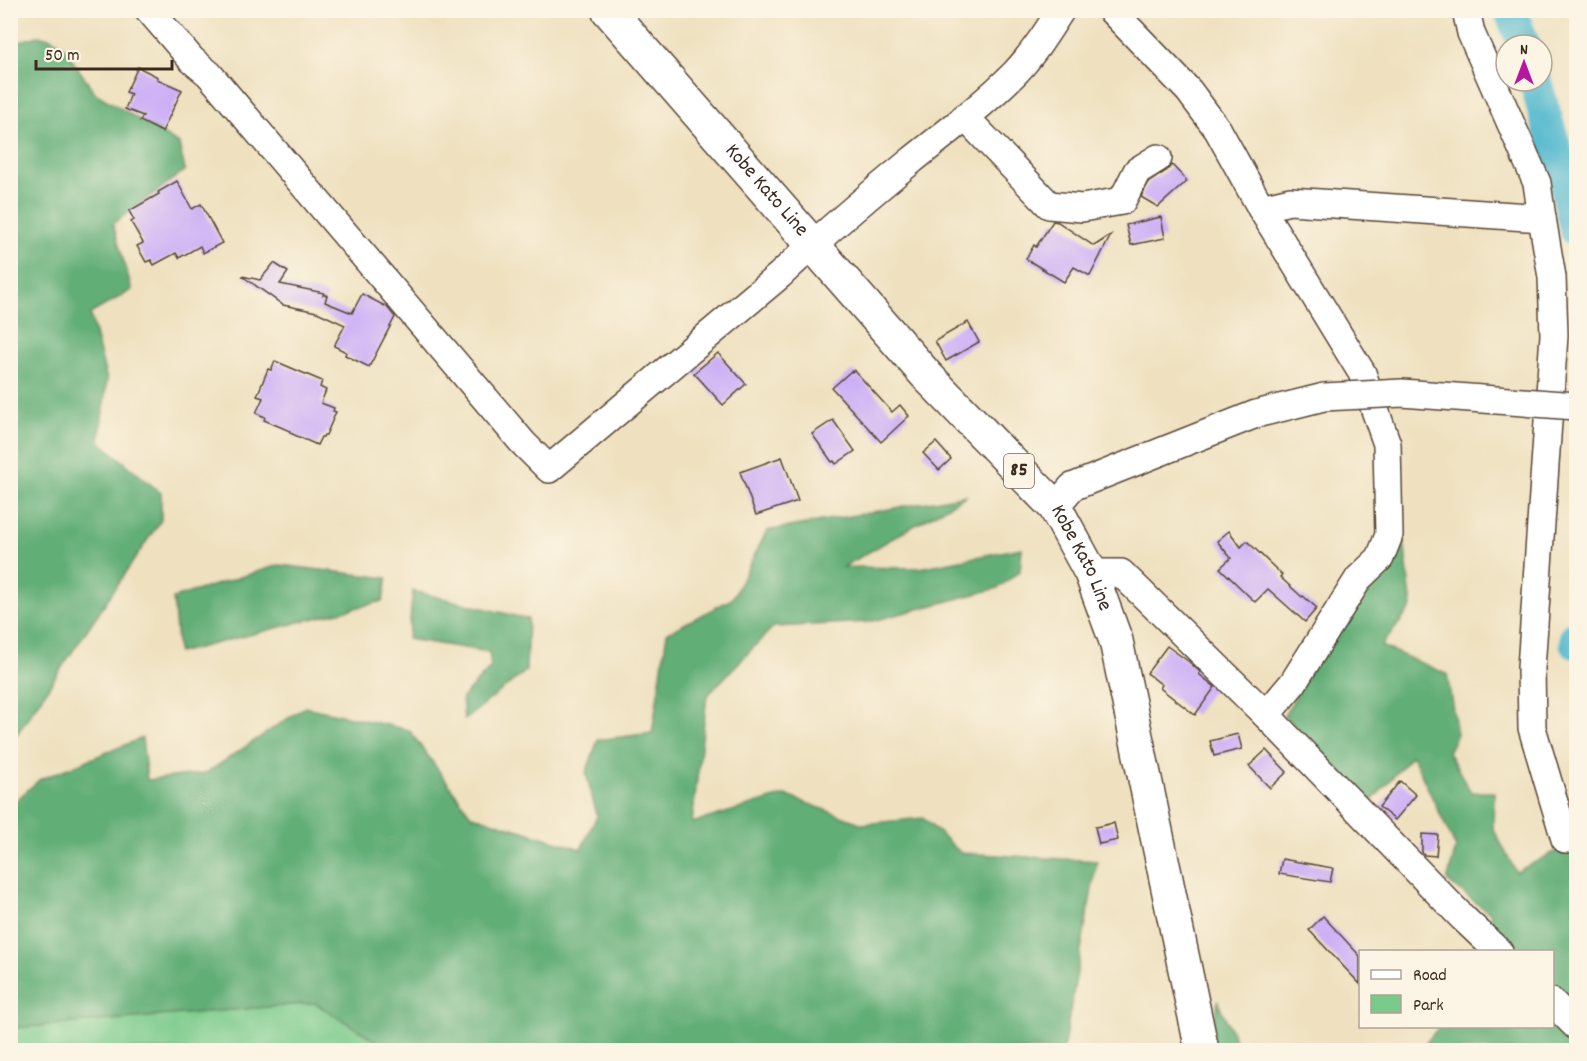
<svg xmlns="http://www.w3.org/2000/svg" width="1587" height="1061" font-family="Dekko,sans-serif">
	<rect width="100%" height="100%" fill="#fcf5e5"/>
	<filter id="ink" filterUnits="userSpaceOnUse"><feTurbulence type="fractalNoise" baseFrequency=".0167" numOctaves="2"/><feDisplacementMap in="SourceGraphic" scale="12" xChannelSelector="R" yChannelSelector="G"/><feConvolveMatrix kernelMatrix="1 2 1 2 8 2 1 2 1" color-interpolation-filters="sRGB"/></filter>
	<filter id="wash" filterUnits="userSpaceOnUse"><feTurbulence type="fractalNoise" baseFrequency=".008" numOctaves="4" result="noise"/><feDisplacementMap in="SourceGraphic" scale="24" xChannelSelector="R" yChannelSelector="G"/><feGaussianBlur stdDeviation="1.35" result="paint"/><feColorMatrix in="noise" values="0 0 0 0 0 0 0 0 0 0 0 0 0 0 0 0 0 1.4 0 .05"/><feComposite in="paint" operator="in"/></filter>
	<g filter="url(#wash)">
		<rect width="100%" height="100%" fill="#efe1c0"/>
		<polygon fill="#79ca8b" stroke="#5a7a54" stroke-width="1.5" points="315,1003 391,1050 11,1050 10,1029 13,1028"/>
		<g fill="#62ae77" stroke="#4e6c4a" stroke-width="1.5">
			<polygon points="38,36 51,38 62,45 95,93 179,144 185,170 113,224 132,290 90,314 107,380 99,441 161,493 161,520 11,743 10,44"/>
			<polygon points="967,495 843,567 920,568 1022,548 1020,571 998,588 869,622 773,627 707,696 692,823 785,795 863,824 923,818 961,853 1097,861 1063,1050 391,1050 315,1003 13,1028 11,1029 11,805 39,780 142,738 147,780 206,773 305,707 409,730 471,815 581,849 597,816 586,773 598,740 652,733 667,633 732,599 767,531"/>
			<polygon points="1404,541 1412,607 1381,646 1447,674 1457,734 1448,752 1471,792 1494,792 1493,828 1516,872 1576,841 1576,1050 1420,1050 1439,1027 1552,1026 1552,952 1490,951 1491,914 1447,881 1456,848 1412,755 1371,802 1284,716 1344,615"/>
			<polygon points="279,565 387,578 383,601 178,653 173,598"/>
			<polygon points="413,591 528,619 526,671 464,720 462,698 491,667 489,652 408,639"/>
			<polygon points="1218,1002 1240,1050 1208,1050"/>
		</g>
		<g fill="none" stroke-linecap="round" stroke-linejoin="round">
			<polyline stroke="#50b7ce" stroke-width="5" points="1567,190 1576,193"/>
			<g stroke="#50b7ce" stroke-width="33">
				<polyline points="1510,10 1524,45"/>
				<polyline points="1535,81 1563,174 1576,230"/>
				<polyline points="1576,636 1576,643"/>
			</g>
		</g>
		<g id="blocks">
			<g fill="#ccaff6">
				<polygon points="138,67 158,77 157,79 182,90 162,132 140,121 143,116 125,109 131,94 126,92"/>
				<polygon points="1172,165 1187,181 1158,207 1141,197 1149,182 1166,171"/>
				<polygon points="177,181 192,209 201,204 222,243 203,253 200,246 179,258 176,253 154,265 151,260 146,262 137,246 143,243 131,222 134,220 129,211 159,194 158,192"/>
				<polygon points="1161,217 1165,238 1131,245 1126,225"/>
				<polygon points="1053,221 1058,222 1094,246 1111,235 1090,276 1074,267 1064,282 1026,259 1034,245 1036,247"/>
				<polygon points="274,263 288,272 280,284 324,293 323,295 327,295 325,302 352,313 362,294 387,307 395,317 369,367 345,355 346,352 334,346 345,325 317,312 283,305 242,276 260,280"/>
				<polygon points="968,322 979,342 946,361 935,341"/>
				<polygon points="718,353 746,384 723,405 694,373"/>
				<polygon points="275,361 322,381 320,387 326,390 321,403 334,408 333,411 336,412 326,435 324,435 323,437 321,437 317,445 290,433 290,431 264,420 265,417 256,413 263,398 257,396 268,369 271,370"/>
				<polygon points="854,370 892,412 900,405 909,416 881,442 832,388 851,371 852,372"/>
				<polygon points="833,420 855,451 836,464 834,461 832,462 812,434"/>
				<polygon points="936,442 951,459 939,470 923,453"/>
				<polygon points="782,457 798,501 756,515 740,472"/>
				<polygon points="1229,531 1241,547 1247,541 1282,575 1280,577 1302,597 1303,596 1317,608 1305,622 1268,589 1255,602 1220,568 1231,558 1217,541"/>
				<polygon points="1167,646 1188,661 1200,672 1199,674 1215,687 1195,715 1160,688 1162,685 1147,673"/>
				<polygon points="1238,734 1242,749 1214,756 1210,741"/>
				<polygon points="1266,750 1287,772 1270,788 1249,766"/>
				<polygon points="1400,781 1416,795 1395,820 1379,807"/>
				<polygon points="1114,823 1118,840 1099,844 1095,827"/>
				<polygon points="1422,834 1438,835 1436,856 1424,855 1422,853"/>
				<polygon points="1282,859 1333,868 1330,882 1279,874"/>
				<polygon points="1323,916 1360,956 1360,984 1309,930"/>
			</g>
		</g>
	</g>
	<g filter="url(#ink)">
		<use href="#blocks" fill-opacity="0" stroke="#564536" stroke-width="1.5"/>
		<g fill="none" stroke-linecap="round" stroke-linejoin="round">
			<g stroke="#564536" stroke-width="30">
				<g id="minor">
					<path d="M149,10L192,60L209,74L523,443L549,469L780,275C822,235 866,198 911,161C946,133 983,105 1015,73C1033,54 1047,32 1061,10"/>
					<polyline points="1111,10 1189,91 1218,130 1261,208 1362,373 1387,444 1389,535 1380,558 1359,578 1293,683 1266,715"/>
					<polyline points="965,117 1049,205 1082,208 1122,201 1137,171 1158,158"/>
					<polyline points="1261,208 1290,201 1542,218 1537,183 1471,33 1466,10"/>
					<polyline points="1542,218 1552,277 1554,335 1531,668 1532,728 1565,839"/>
					<polyline points="1055,507 1072,487 1256,414 1324,397"/>
					<polyline points="1091,573 1121,573 1266,715 1463,918 1499,952"/>
					<polyline points="1552,1002 1576,1026"/>
				</g>
			</g>
			<g stroke="#564536" stroke-width="36">
				<g id="major">
					<path id="s1" d="M608,10L928,377L1055,507L1091,573L1116,641L1202,1050"/>
				</g>
			</g>
			<use href="#minor" stroke="#fff" stroke-width="27"/>
			<use href="#major" stroke="#fff" stroke-width="33"/>
			<g stroke="#564536" stroke-width="30" stroke-linecap="butt">
				<polyline id="minor-bridge" points="1324,397 1402,393 1576,406"/>
			</g>
			<use href="#minor-bridge" stroke="#fff" stroke-width="27"/>
		</g>
	</g>
	<g text-anchor="middle" dominant-baseline="central" stroke-width="5" stroke-linejoin="round" paint-order="stroke">
		<rect fill="#fcf5e5" stroke="#75675a" stroke-width="1.5" x="1004" y="454" width="30" height="34" rx="4.5"/>
		<g font-size="20" font-weight="bold" fill="#3b2a1e">
			<text x="1019" y="471">85</text>
		</g>
		<g font-size="21" fill="#3b2a1e" stroke="#fcf5e5">
			<text stroke="none"><textPath href="#s1" startOffset="240">Kobe Kato Line</textPath></text>
			<text stroke="none"><textPath href="#s1" startOffset="726">Kobe Kato Line</textPath></text>
		</g>
	</g>
	<rect width="1587" height="1061" fill="none" stroke="#fcf5e5" stroke-width="36"/>
	<rect x="1359" y="950" width="195" height="78" fill="#fcf5e5" stroke="#afa495" stroke-width="1.5"/>
	<rect x="1371" y="970" width="30" height="9" fill="#ffffff" stroke="#afa495" stroke-width="1.5"/>
	<text x="1413" y="980" font-size="18" fill="#3b2a1e">Road</text>
	<rect x="1371" y="995" width="30" height="18" fill="#79ca8b" stroke="#afa495" stroke-width="1.5"/>
	<text x="1413" y="1010" font-size="18" fill="#3b2a1e">Park</text>
	<g transform="translate(1524 63)"><circle r="28" fill="#fcf5e5" stroke="#afa495" stroke-width="1.5"/>
	<path d="M0-4.5L10 22L0 15L-10 22Z" fill="#b5179e"/>
	<text y="-9" font-size="16" font-weight="bold" text-anchor="middle" fill="#3b2a1e">N</text>
	</g>
	<path d="M36 60v9h136v-9" fill="none" stroke="#3b2a1e" stroke-width="3"/>
	<text x="45" y="60" font-size="18" fill="#3b2a1e" stroke="#fcf5e5" stroke-width="4.5" paint-order="stroke">50 m</text>
</svg>
